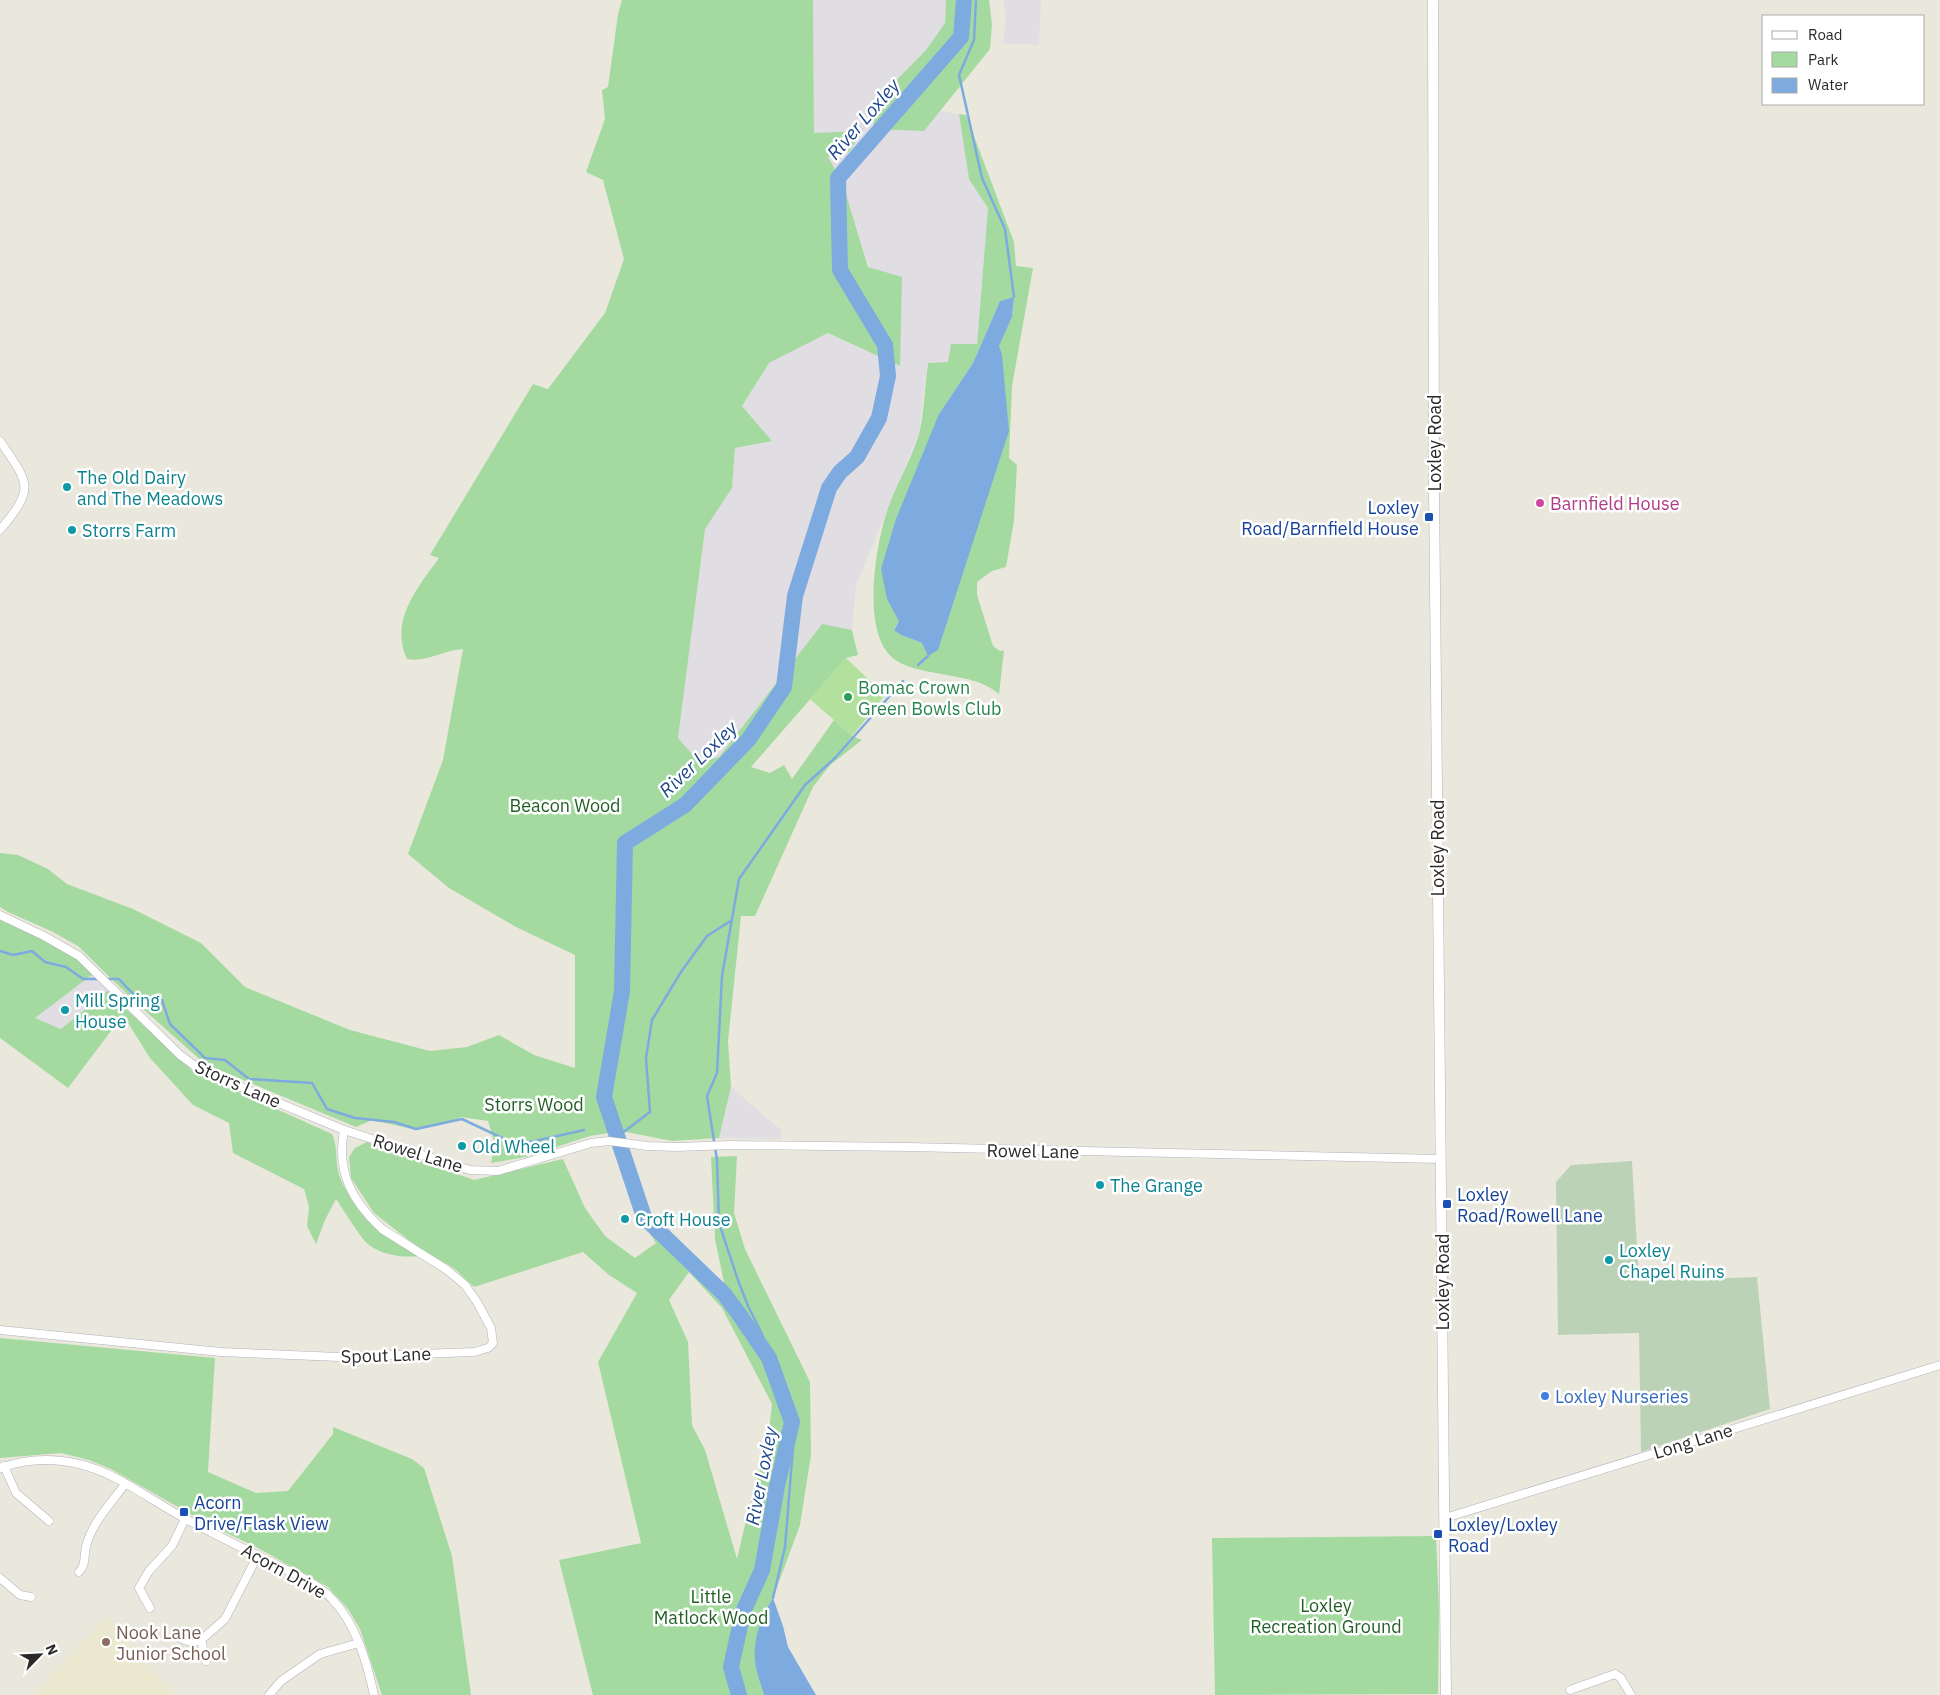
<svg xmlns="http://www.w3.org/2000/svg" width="1940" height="1695" font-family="'IBM Plex Sans',sans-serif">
	<rect width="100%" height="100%" fill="#eae8dd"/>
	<g fill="#e0dde3">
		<polygon points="813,0 946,0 945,23 926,50 876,101 924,131 940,111 959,114 969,179 988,208 977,344 951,344 948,362 927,363 919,433 856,586 852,630 821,625 719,757 699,762 678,738 705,528 732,488 735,448 772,441 742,406 769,363 828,333 900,366 843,184 827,157 862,131 814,133"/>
		<polygon points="1003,0 1041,0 1039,45 1003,43 1006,17"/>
		<polygon points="93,974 109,990 61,1029 34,1018"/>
		<polygon points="731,1087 781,1130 781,1139 719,1138"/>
	</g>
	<polygon fill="#eae8cf" points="108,1615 149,1669 178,1695 34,1695"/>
	<g fill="#a4daa0" fill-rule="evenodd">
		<path d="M622,0H813L814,133L862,131L849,152L828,157L843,184L868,267L902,277L900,366L828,333L769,363L742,406L772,441L735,448L732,488L705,529L678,738L699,762L719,757L822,624L852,630L858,655L846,658L751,767L770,773L784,765L792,779L834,720L852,736L862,740L830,765L813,787L755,916H741L728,1041L731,1087L719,1138L672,1141L621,1131L590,1136L525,1157L491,1163L495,1144L488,1121L461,1117L448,1123L417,1130L372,1120L356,1127L205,1064L134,1001L78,946L51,931L8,912L0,907V853L18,855L48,869L67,884L133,909L201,943L245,987L350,1030L430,1051L467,1047L499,1035L534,1055L575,1068V955L516,927L449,888L408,854L443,760L463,649C445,650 424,663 407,659C389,621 418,587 439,558L430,555L533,384L548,389L605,313L624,259L603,180L586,172L605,119L602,90L608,87L618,14Z"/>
		<polygon points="946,0 989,0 992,24 990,49 924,131 873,129 876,101 926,50 945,23"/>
		<path d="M959,114L966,115L1014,242L1016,266L1033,268L1012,386L1009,458L1017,465L1014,521L1006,567L992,571L977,582V595L993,646L1000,651L1004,650L999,694C970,668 908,680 887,652C863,621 876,543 888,508C897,483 911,460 919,434C924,416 925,383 928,363L948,362L951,344H977L988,208L969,179ZM1014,297L1012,317L998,346L1002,356L922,643L901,635L894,629L899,621L939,414L973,363L1000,301Z"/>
		<path d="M0,919C34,935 66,946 93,974L35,1018L61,1029L109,990L127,1010L194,1072L332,1134C338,1146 335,1162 339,1175C344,1189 360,1215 371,1224C385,1236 403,1246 419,1256C403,1258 382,1255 369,1245C361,1239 343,1209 336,1199L325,1220L316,1244L307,1226L309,1207L304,1189L233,1153L229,1123L193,1105L150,1058L123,1015L68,1088L0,1038Z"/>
		<path d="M367,1142L474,1180L563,1159L585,1208L605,1236L635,1258L656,1243L646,1227L614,1152L630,1151L651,1216L725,1287L715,1239L711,1157L737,1156L734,1213L745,1249L810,1382L811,1455L800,1525L773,1598L765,1611L755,1661L764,1695H593L559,1560L641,1543L598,1362L637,1293L609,1275L583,1252L474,1287L455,1269L419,1248L374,1213L351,1178L349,1157L355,1148ZM689,1272L722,1308L772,1404L768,1440L749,1508L737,1559L705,1450L692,1425L688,1342L669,1300Z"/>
		<polygon points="0,1338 215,1358 208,1472 256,1493 288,1491 333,1434 333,1427 412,1459 424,1468 452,1556 471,1695 382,1695 360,1629 348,1609 328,1587 258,1548 208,1524 111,1469 89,1460 61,1453 0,1458"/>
		<polygon points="1436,1536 1439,1608 1438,1694 1215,1695 1212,1538"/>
	</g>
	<polygon fill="#bcd2b7" points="1632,1161 1639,1281 1757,1277 1770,1409 1641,1452 1639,1333 1558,1335 1556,1182 1571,1165"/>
	<polygon fill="#b2e09d" points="846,658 885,695 852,736 810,699"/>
	<g fill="#7dabe0">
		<polygon points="1014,297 1012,317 999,346 1002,355 1009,431 938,650 928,656 922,643 901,635 894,630 899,621 887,599 881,569 896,519 939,414 973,363 1000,301"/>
		<path d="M773,1598L783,1626L788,1647L816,1695H764C761,1684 756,1672 755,1661C753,1638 761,1617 773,1598Z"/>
	</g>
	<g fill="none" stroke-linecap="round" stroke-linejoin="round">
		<g stroke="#7dabe0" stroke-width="2.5">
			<polyline points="976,0 974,40 959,75 982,178 1005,229 1014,297"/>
			<polyline points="918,665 928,656"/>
			<polyline points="0,951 13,955 32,951 45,962 66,967 83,979 99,979"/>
			<path d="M104,979H119C135,997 138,1001 162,1000L170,1024L205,1058L225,1060L249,1079L312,1083L327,1109L355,1118L394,1122L416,1129L462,1119L517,1145L584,1130"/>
			<polyline points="617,1137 650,1112 646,1058 652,1020 681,972 707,936 732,920"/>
			<polyline points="769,1358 762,1334 748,1306 739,1283 719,1223 717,1160 707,1096 717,1073 722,976 739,879 805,785 835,758 903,681"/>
			<polyline points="773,1598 785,1547 793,1447 788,1439"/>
		</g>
		<polyline stroke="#7dabe0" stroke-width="16" points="739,1695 731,1667 743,1612 762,1570 777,1486 792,1422 769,1358 739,1314 724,1294 644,1217 604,1097 622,991 625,843 685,805 749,739 784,687 795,596 829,488 840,472 857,457 879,418 888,376 885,345 840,270 838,178 961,37 964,0"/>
		<g stroke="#b2b1bc" stroke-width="9">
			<g id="street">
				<path d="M0,441C29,484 36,487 0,530"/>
				<polyline points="0,915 44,936 79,956 180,1055 202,1071 344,1130 470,1170 498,1171 591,1143 609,1141 647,1146 678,1147 730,1145 909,1147 1440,1159"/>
				<path d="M0,1330L221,1352L339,1357L474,1352L488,1348L493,1343L491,1328L477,1302L465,1285L447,1270L382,1229C352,1201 336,1172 344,1130"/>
				<polyline points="4,1466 16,1493 49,1521"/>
				<path d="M0,1468C25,1459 53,1458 79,1464C118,1473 151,1501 186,1519C217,1536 249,1551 281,1567C298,1576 319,1584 332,1599C356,1624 367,1662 374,1695"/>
				<polyline points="1445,1518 1940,1365"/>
				<path d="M79,1572C87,1564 83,1554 87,1543C93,1522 112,1502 125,1484"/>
				<polyline points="0,1578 20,1595 31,1597"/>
				<polyline points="150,1608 139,1588 149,1571 172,1546 185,1519"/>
				<polyline points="175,1634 184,1640 193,1642 201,1640 225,1619 258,1555"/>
				<polyline points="201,1640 206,1661"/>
				<polyline points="1570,1690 1615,1674 1621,1678 1631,1695"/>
				<polyline points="269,1695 281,1681 320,1654 359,1643"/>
			</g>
		</g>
		<g stroke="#b2b1bc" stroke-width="11">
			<polyline id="secondary" points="1433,0 1434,486 1446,1695"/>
		</g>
		<use href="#street" stroke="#fff" stroke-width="8"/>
		<use href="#secondary" stroke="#fff" stroke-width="10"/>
	</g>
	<g fill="#0f9aa8" stroke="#fff" stroke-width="2">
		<circle cx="67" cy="487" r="5"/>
		<circle cx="72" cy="530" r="5"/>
		<circle cx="65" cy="1010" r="5"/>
		<circle cx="462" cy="1146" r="5"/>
		<circle cx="1100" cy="1185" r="5"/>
		<circle cx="625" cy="1219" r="5"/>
		<circle cx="1609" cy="1260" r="5"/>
	</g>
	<circle fill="#d1479c" stroke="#fff" stroke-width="2" cx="1540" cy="503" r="5"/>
	<g fill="#1a4fb4" stroke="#fff" stroke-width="2">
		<rect x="1424" y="512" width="10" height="10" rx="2.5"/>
		<rect x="1442" y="1199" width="10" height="10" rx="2.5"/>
		<rect x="179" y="1507" width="10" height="10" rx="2.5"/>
		<rect x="1433" y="1529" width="10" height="10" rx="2.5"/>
	</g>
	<circle fill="#2e9e5b" stroke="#fff" stroke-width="2" cx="848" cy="697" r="5"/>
	<circle fill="#3f7fe0" stroke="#fff" stroke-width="2" cx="1545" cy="1396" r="5"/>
	<circle fill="#8d6e63" stroke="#fff" stroke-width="2" cx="106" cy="1642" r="5"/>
	<g text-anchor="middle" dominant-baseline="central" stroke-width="5" stroke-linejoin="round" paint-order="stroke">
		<g font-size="18" fill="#2a2a2a" stroke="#fff">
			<text transform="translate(1434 443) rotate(-90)">Loxley Road</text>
			<text transform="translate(1437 848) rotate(-90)">Loxley Road</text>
			<text transform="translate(238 1084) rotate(24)">Storrs Lane</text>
			<text transform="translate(1033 1151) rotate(1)">Rowel Lane</text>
			<text transform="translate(418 1153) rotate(17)">Rowel Lane</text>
			<text transform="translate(1442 1282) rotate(-90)">Loxley Road</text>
			<text transform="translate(386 1355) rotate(-2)">Spout Lane</text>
			<text transform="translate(1693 1441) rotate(-17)">Long Lane</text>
			<text transform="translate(284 1571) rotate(29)">Acorn Drive</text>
		</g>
		<g font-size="18" fill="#0d838f" stroke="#fff" text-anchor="start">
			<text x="77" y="477">The Old Dairy<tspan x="77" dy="21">and The Meadows</tspan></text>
			<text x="82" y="530">Storrs Farm</text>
			<text x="75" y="1000">Mill Spring<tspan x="75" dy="21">House</tspan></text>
			<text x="472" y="1146">Old Wheel</text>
			<text x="1110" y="1185">The Grange</text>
			<text x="635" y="1219">Croft House</text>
			<text x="1619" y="1250">Loxley<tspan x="1619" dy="21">Chapel Ruins</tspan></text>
		</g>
		<g font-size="18" fill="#b23c85" stroke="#fff" text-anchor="start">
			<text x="1550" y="503">Barnfield House</text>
		</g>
		<g font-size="18" fill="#164399" stroke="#fff" text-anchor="start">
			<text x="1419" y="507" text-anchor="end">Loxley<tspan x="1419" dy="21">Road/Barnfield House</tspan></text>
			<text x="1457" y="1194">Loxley<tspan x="1457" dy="21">Road/Rowell Lane</tspan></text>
			<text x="194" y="1502">Acorn<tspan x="194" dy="21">Drive/Flask View</tspan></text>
			<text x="1448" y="1524">Loxley/Loxley<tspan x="1448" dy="21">Road</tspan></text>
		</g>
		<g font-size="18" fill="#27864d" stroke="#fff" text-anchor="start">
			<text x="858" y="687">Bomac Crown<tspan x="858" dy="21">Green Bowls Club</tspan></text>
		</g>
		<g font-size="18" fill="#235e26" stroke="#fff">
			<text x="565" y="805">Beacon Wood</text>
			<text x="534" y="1104">Storrs Wood</text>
			<text x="711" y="1596">Little<tspan x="711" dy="21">Matlock Wood</tspan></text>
			<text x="1326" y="1605">Loxley<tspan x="1326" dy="21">Recreation Ground</tspan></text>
		</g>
		<g font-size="18" fill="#366cbe" stroke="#fff" text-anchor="start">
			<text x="1555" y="1396">Loxley Nurseries</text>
		</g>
		<g font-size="18" fill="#785e54" stroke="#fff" text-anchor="start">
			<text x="116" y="1632">Nook Lane<tspan x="116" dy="21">Junior School</tspan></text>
		</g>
		<g font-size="19" font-style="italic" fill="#1d478a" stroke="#fff">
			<text transform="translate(863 119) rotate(-49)">River Loxley</text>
			<text transform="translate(698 759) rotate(-44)">River Loxley</text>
			<text transform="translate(761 1476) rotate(-79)">River Loxley</text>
		</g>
	</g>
	<rect x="1762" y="15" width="162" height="90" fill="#ffffff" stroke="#aaaaaa"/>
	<rect x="1772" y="31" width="25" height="8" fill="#ffffff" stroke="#aaaaaa"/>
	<text x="1808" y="40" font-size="15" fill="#2a2a2a">Road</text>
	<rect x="1772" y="52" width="25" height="15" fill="#a4daa0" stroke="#aaaaaa"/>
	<text x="1808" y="65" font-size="15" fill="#2a2a2a">Park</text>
	<rect x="1772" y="78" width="25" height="15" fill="#7dabe0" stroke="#aaaaaa"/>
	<text x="1808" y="90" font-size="15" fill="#2a2a2a">Water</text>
	<g transform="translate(40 1655) rotate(66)" stroke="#ffffff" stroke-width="4" paint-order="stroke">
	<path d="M0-4L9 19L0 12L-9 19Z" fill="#2a2a2a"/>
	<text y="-8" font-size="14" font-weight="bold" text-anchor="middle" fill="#2a2a2a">N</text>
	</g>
</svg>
